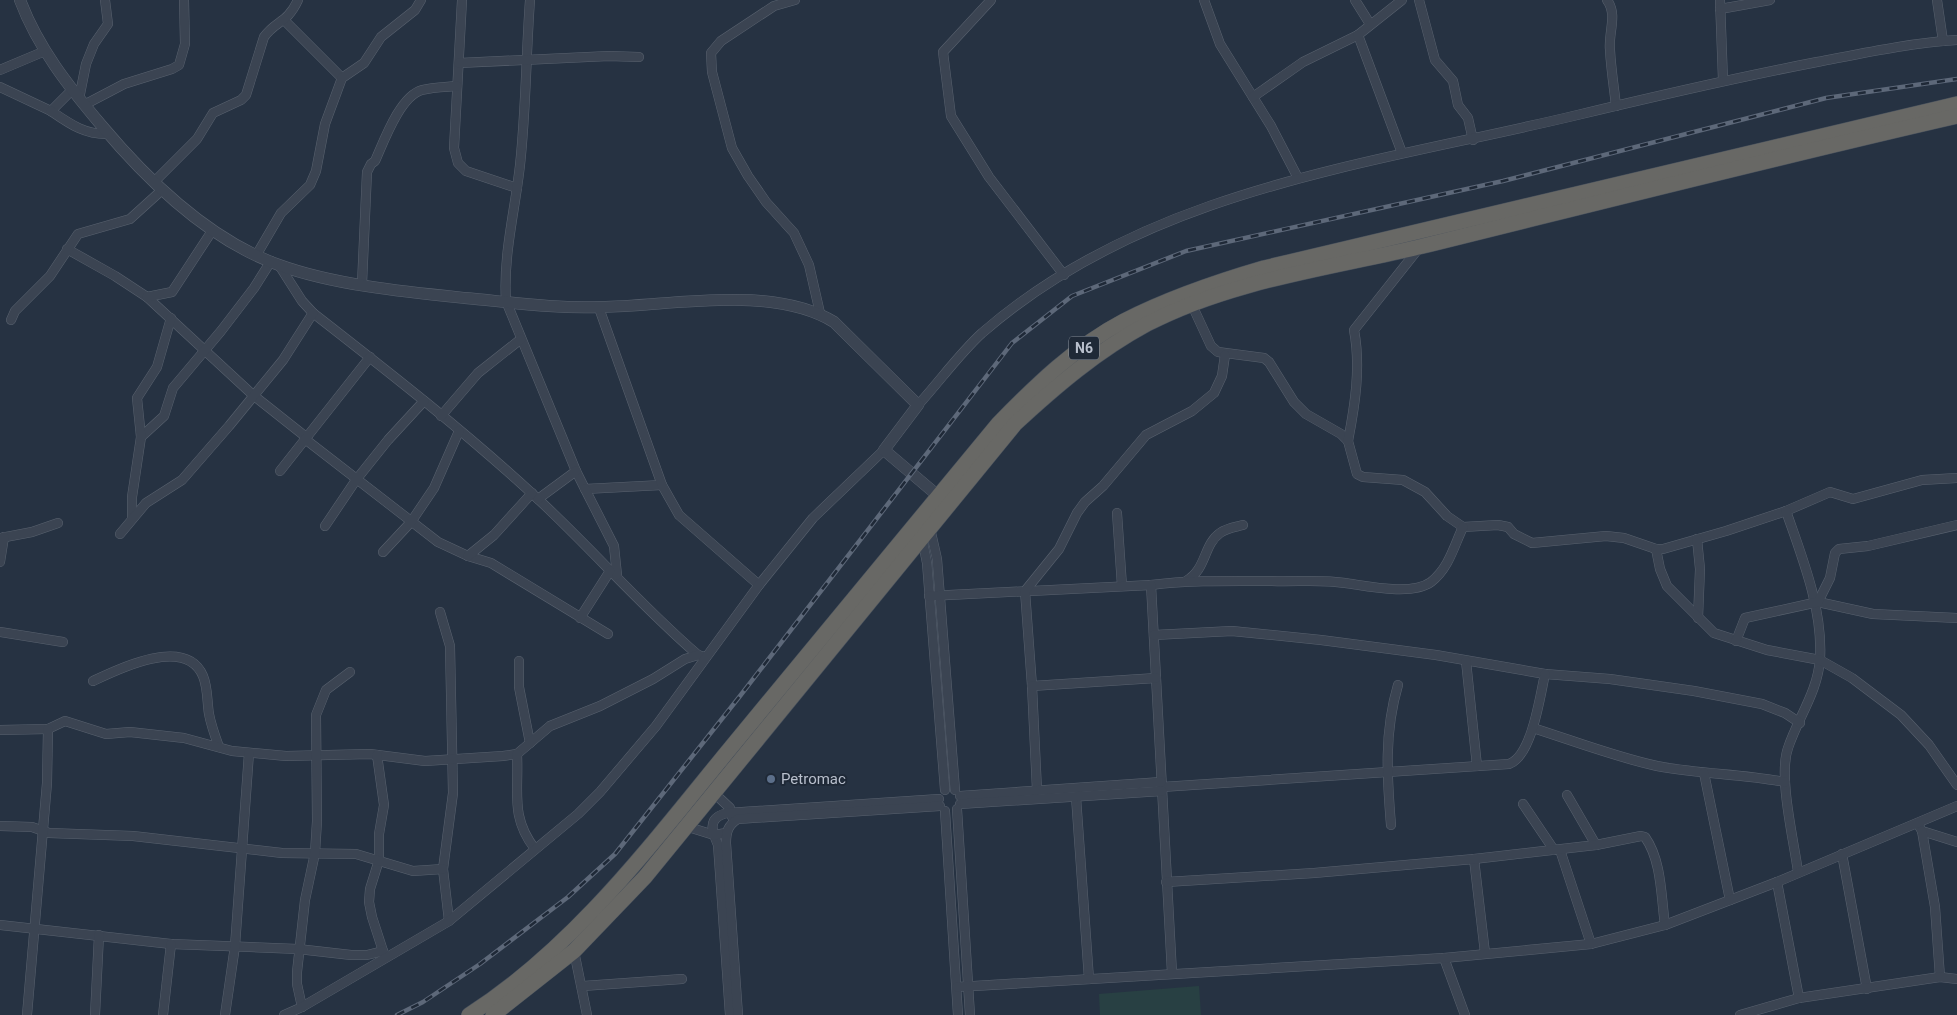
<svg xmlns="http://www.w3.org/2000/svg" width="1957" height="1015" font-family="Roboto,sans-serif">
	<rect width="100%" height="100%" fill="#263242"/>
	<polygon fill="#284043" points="1199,986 1201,1015 1100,1015 1099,994"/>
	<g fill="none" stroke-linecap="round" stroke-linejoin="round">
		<g stroke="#59626f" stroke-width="10">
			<g id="minor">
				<polyline points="462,0 454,148 458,163 466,171 517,188"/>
				<path d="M530,0C526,55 526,110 520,165C515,211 503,255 506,301L576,471L585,489L662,485"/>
				<polyline points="795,0 774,6 721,41 711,53 712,72 732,148 748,176 766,202 794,233 809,265 820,313"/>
				<polyline points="991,0 943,52 951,116 989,177 1064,275"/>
				<polyline points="1204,0 1220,44 1271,126 1298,178"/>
				<polyline points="1355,0 1370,24"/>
				<polyline points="1419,0 1435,60 1453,81 1458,105 1468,118 1473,140"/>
				<path d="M1607,0C1618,15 1608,33 1610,50C1611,69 1614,87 1616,106"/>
				<polyline points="1720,0 1723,80"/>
				<polyline points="1937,0 1943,41"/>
				<polyline points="1720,9 1770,0"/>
				<polyline points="285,21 342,78"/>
				<polyline points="459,63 609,56 639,57"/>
				<polyline points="0,70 45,51"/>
				<polyline points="0,87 51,111 72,90"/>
				<polyline points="1253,97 1303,62 1358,35"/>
				<polyline points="79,99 86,64 94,44 108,24 105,0"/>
				<polyline points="84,105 124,84 172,69 179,65 185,44 184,0"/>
				<path d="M51,111C70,124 85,135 109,134"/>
				<polyline points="1402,153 1358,35 1402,0"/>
				<path d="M154,182L197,139L213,113L241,100L246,95L264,37C276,20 287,24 298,0"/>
				<polyline points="67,249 115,276 147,297 253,395 306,437"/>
				<polyline points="257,254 281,213 310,185 316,171 325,124 342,78 364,63 381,37 415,10 421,0"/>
				<path d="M279,265L302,301L313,313C390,373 467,433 538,499C593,550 641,606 698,655"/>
				<path d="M362,284L367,172L371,164L375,161C384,141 400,96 422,90C433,87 446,87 457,86"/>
				<polyline points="147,297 172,292 212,231"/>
				<polyline points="1192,305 1211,346 1218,352 1264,358 1269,362 1294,402 1306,414 1341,434 1348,441 1357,474 1363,477 1403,480 1425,492 1447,516 1463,527 1498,525 1508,527 1514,534 1532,543 1606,536 1624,538 1656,549 1663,549 1726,531 1786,511 1830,492 1853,499 1922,480 1957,478"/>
				<polyline points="599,308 662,485 679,515 759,585"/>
				<polyline points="11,320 15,311 50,276 78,234 130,219 162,190"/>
				<path d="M918,405C939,382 959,354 982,333C1146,190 1366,165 1569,117C1652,97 1734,78 1817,62C1864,53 1910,43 1957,40"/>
				<polyline points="441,416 478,373 521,339"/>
				<polyline points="141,437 164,416 173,388 221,331 254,288 271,261"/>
				<polyline points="305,439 438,542 468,556 491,563 608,634"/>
				<path d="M1348,441C1355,405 1361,367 1354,330L1419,248"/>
				<polyline points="280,471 370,357"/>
				<polyline points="585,489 614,546 617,575"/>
				<polyline points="538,499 576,471"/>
				<path d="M1786,511C1802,557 1823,609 1820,659C1818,691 1798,718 1788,748C1778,776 1794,841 1798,872"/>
				<polyline points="1117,513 1122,586"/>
				<polyline points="132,518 132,497 141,437 137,398 157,367 171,318"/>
				<polyline points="325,526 356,480 388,440 424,401"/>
				<polyline points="930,528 937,559 955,790"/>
				<polyline points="120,534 146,503 182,480 229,426 283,360 313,313"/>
				<polyline points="0,538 32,532 58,523"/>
				<polyline points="922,538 927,563 945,790"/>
				<polyline points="1697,539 1700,569 1698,618"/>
				<polyline points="1656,549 1660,569 1667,586 1714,633 1767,650 1820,660 1852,678 1901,715 1929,745 1957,785"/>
				<polyline points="383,552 411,522 434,488 459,431"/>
				<polyline points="468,556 494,535 532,493"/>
				<polyline points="0,562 4,537"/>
				<path d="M1186,581C1207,569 1203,545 1220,533C1227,528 1236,527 1243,525"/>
				<path d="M1151,585C1192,580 1231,581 1272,581C1297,582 1321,579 1345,583C1367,586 1412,596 1431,582C1449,568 1454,546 1463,527"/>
				<polyline points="929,596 1151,585 1172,973"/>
				<polyline points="1818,602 1873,614 1957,618"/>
				<polyline points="440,612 450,646 453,793 443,869 449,921"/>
				<polyline points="580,618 610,571"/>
				<polyline points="0,632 63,642"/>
				<polyline points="1154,635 1232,631 1321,640 1436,655 1545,674 1610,679 1694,691 1762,704 1785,713 1800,723"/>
				<polyline points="1736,641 1745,618 1818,602 1830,578 1835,553 1839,549 1868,546 1957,525"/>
				<polyline points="519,661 519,687 530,743"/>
				<polyline points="1466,661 1477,766"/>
				<path d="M93,681C120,668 186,636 203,676C208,688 207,702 209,714C211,725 215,736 219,747"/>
				<polyline points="1032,686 1025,591 1059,549 1077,513 1085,502 1103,486 1146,435 1192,411 1214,393 1222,376 1225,355"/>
				<path d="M1533,728C1574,741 1615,757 1657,766C1699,774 1743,774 1785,782"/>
				<polyline points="0,730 48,729 65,721 106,734 130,732 184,738 232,751 286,756 370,754 425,761 503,756 517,754 550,726 600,706 653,679 685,659 698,655 706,657"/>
				<path d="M517,754C519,792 510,817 535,849"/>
				<polyline points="377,755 384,805 379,834 379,860 370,889 369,902 372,917 384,954"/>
				<polyline points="1704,773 1730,900"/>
				<path d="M1162,787L1509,764C1532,756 1540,696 1545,674"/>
				<polyline points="1037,790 1032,686 1156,678"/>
				<polyline points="713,792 730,808 732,817"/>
				<polyline points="1567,795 1596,845"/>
				<polyline points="960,796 1161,782"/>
				<polyline points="1076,797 1089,979"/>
				<polyline points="960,804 1162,791"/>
				<polyline points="1523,804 1554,850"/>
				<polyline points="957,809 970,1015"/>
				<polyline points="945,811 958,1015"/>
				<path d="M1391,825C1387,777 1384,732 1398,685"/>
				<polyline points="0,826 32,827 49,833 133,836 282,853 356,854 413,871 443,869"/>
				<polyline points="685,826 714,835 718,845 730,1015"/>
				<polyline points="1919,826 1922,831 1957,842"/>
				<polyline points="1922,831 1935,907 1940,977"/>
				<path d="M726,833L714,835C710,823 714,816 727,813L939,799"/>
				<polyline points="1560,850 1591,944"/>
				<polyline points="1842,854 1867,989"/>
				<polyline points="1474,859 1485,953"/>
				<path d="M1166,882L1314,873L1474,859L1596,845L1641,836L1645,837C1662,861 1661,897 1665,925"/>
				<polyline points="1777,882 1799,998"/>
				<polyline points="0,925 171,944 298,949 351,955 367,955 383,951"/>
				<polyline points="574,951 587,1015"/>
				<polyline points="1444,958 1465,1015"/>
				<polyline points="583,986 682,979"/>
				<polyline points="957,987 1444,958 1591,944 1665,925 1777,882 1957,806"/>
				<polyline points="302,1007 297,984 297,972 305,900 315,853 317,821 316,715 326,690 350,672"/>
				<polyline points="27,1015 47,783 48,729"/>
				<polyline points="95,1015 99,935"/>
				<polyline points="163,1015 171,944"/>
				<polyline points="225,1015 235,946 249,753"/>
				<polyline points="284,1015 302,1007 449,921 578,814 600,792 656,726 759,585 813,518 884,450"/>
				<path d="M738,1015L726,843C726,832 728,825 738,819L940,806"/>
				<polyline points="1740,1015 1799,998 1940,977 1957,979"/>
			</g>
		</g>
		<g stroke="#59626f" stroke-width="12">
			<path id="tertiary" d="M20,0C38,48 69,87 102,126C149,182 209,240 279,265C334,285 406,292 465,298C509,302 556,309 601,307C672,306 771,284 834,322L918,405L884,450L943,500"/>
		</g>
		<g stroke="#454f5c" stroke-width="16">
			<g id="trunk">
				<path d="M469,1015C574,948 650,846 728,751C818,642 908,533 998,424C1035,386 1076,346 1124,321C1169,298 1216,282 1264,268L1957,104"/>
				<path d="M493,1015L574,951L645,877L1015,424C1056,386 1097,351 1147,324C1232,280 1331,268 1423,246C1601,202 1778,157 1957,116"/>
			</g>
		</g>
		<use href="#minor" stroke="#3b4452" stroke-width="9"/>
		<use href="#tertiary" stroke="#3b4452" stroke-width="11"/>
		<use href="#trunk" stroke="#686865" stroke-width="15"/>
		<g stroke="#5d6879" stroke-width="4.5">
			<polyline id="rail" points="397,1015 423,1002 480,964 568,897 615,854 740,696 1012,343 1072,296 1186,251 1503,181 1826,98 1957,79"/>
		</g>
		<use href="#rail" stroke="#1f2937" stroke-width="2.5" stroke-dasharray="8" stroke-linecap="butt"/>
	</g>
	<circle fill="#5c6f8a" stroke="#1f2937" stroke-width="2" cx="771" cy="779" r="5"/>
	<g text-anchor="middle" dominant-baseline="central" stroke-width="4" stroke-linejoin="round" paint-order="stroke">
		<rect fill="#1f2937" stroke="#8a929f" stroke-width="1" x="1069" y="336.5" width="30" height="23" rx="4"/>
		<g font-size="14" font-weight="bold" fill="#b8bfcc">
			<text x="1084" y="348">N6</text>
		</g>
		<g font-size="15" fill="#b8bfcc" stroke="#1f2937" text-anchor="start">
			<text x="781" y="779">Petromac</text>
		</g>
	</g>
</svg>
